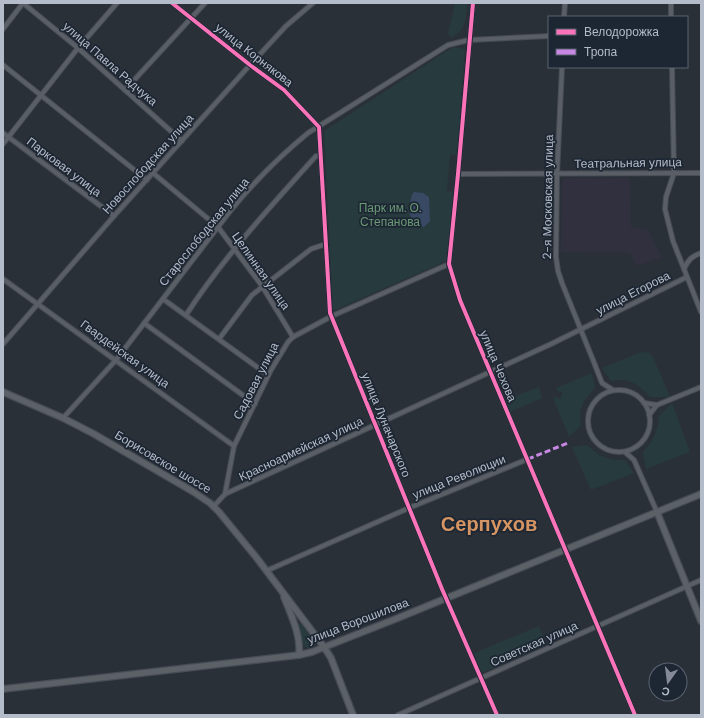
<svg xmlns="http://www.w3.org/2000/svg" width="704" height="718" font-family="'DM Sans',sans-serif">
	<rect width="100%" height="100%" fill="#2a3038"/>
	<polygon fill="#31303e" points="564,178 630,178 631,227 648,230 662,258 636,266 630,253 561,252 562,181"/>
	<g fill="#273a3e">
		<path d="M455,3H467C466,19 467,29 451,38L448,33Z"/>
		<polygon points="453,47 465,49 457,154 450,155 447,191 454,192 446,261 333,311 324,131"/>
		<path d="M641,352L649,353L653,357L670,397H650C638,384 629,377 611,381L602,368Z"/>
		<path d="M592,373L595,388C582,401 579,407 581,425L569,437L553,398L556,397L560,399L563,393L558,391L556,388Z"/>
		<polygon points="539,387 542,398 510,412 505,400"/>
		<path d="M672,403L690,452L646,469L643,452C654,440 657,432 659,416Z"/>
		<path d="M587,445C601,458 606,460 625,460L634,473L591,490L572,447Z"/>
		<path d="M298,623H301C306,629 311,636 314,643L312,648H307L304,646L297,627Z"/>
		<polygon points="539,626 547,645 482,673 474,653"/>
	</g>
	<path fill="#384963" d="M414,192L423,193L429,197L430,221L424,227C411,226 410,218 410,207C411,201 410,196 414,192Z"/>
	<g fill="none" stroke-linecap="round" stroke-linejoin="round">
		<g stroke="#484c53" stroke-width="6">
			<g id="minor">
				<polyline points="23,3 78,48 182,141"/>
				<polyline points="172,3 250,65 284,90 319,127 330,313 442,589 497,715"/>
				<polyline points="473,3 458,174 449,264 460,300 635,715"/>
				<polyline points="671,3 671,17"/>
				<polyline points="564,17 565,3"/>
				<polyline points="3,29 23,3"/>
				<polyline points="3,65 147,180"/>
				<polyline points="562,67 557,174 556,257 558,271 562,283 595,365 602,383 613,390"/>
				<polyline points="672,67 674,173 666,197 665,209 673,241 684,269"/>
				<polyline points="125,90 205,3"/>
				<polyline points="3,133 114,216"/>
				<polyline points="3,144 78,48 117,3"/>
				<polyline points="153,173 218,227 262,286 293,337"/>
				<polyline points="458,174 701,173"/>
				<path d="M701,253C692,256 688,260 684,269L701,312"/>
				<polyline points="3,279 234,446"/>
				<polyline points="163,299 268,375"/>
				<path d="M186,315C223,258 270,207 316,156H321"/>
				<polyline points="144,323 255,404"/>
				<polyline points="219,339 252,295 311,249 326,244"/>
				<polyline points="3,344 114,216 250,65 286,26 313,3"/>
				<circle cx="619" cy="421" r="31"/>
				<polyline points="644,403 657,405"/>
				<polyline points="649,415 657,405 701,387"/>
				<path d="M63,418L116,360L231,210C254,182 280,156 308,133L448,45L469,40L549,36"/>
				<polyline points="625,452 634,460 657,512"/>
				<polyline points="225,494 551,344 687,277"/>
				<polyline points="214,506 225,494 234,446 271,370 288,342 293,337 332,316 449,264"/>
				<polyline points="266,571 409,508 528,459"/>
				<polyline points="398,715 701,580"/>
			</g>
		</g>
		<g stroke="#484c55" stroke-width="8">
			<g id="major">
				<polyline points="3,392 63,418 94,434 192,491 210,503 219,512 256,557 324,647 331,658 353,715"/>
				<polyline points="657,512 701,621"/>
				<path d="M284,597C291,615 301,635 299,655"/>
				<polyline points="3,689 299,655 312,652 398,618 701,494"/>
			</g>
		</g>
		<use href="#minor" stroke="#5a5e66" stroke-width="4"/>
		<use href="#major" stroke="#5c6168" stroke-width="5.5"/>
		<polyline stroke="#c787e3" stroke-width="3" stroke-dasharray="6 3" stroke-linecap="butt" points="528,459 568,443"/>
		<g stroke="#1d2633" stroke-width="6">
			<g id="cycleway">
				<polyline points="172,3 250,65 284,90 319,127 330,313 442,589 497,715"/>
				<polyline points="473,3 458,174 449,264 460,300 635,715"/>
			</g>
		</g>
		<use href="#cycleway" stroke="#fb73b8" stroke-width="4"/>
	</g>
	<g text-anchor="middle" dominant-baseline="central" stroke-width="3.5" stroke-linejoin="round" paint-order="stroke">
		<g font-size="12" fill="#b4bcc9" stroke="#1d2633">
			<text transform="translate(254 55) rotate(38)">улица Корнякова</text>
			<text transform="translate(110 64) rotate(41)">улица Павла Радчука</text>
			<text transform="translate(628 163) rotate(-1)">Театральная улица</text>
			<text transform="translate(148 164) rotate(-48)">Новослободская улица</text>
			<text transform="translate(64 167) rotate(37)">Парковая улица</text>
			<text transform="translate(548 197) rotate(-89)">2-я Московская улица</text>
			<text transform="translate(204 232) rotate(-51)">Старослободская улица</text>
			<text transform="translate(261 271) rotate(55)">Целинная улица</text>
			<text transform="translate(633 293) rotate(-27)">улица Егорова</text>
			<text transform="translate(125 354) rotate(36)">Гвардейская улица</text>
			<text transform="translate(498 366) rotate(67)">улица Чехова</text>
			<text transform="translate(256 381) rotate(-63)">Садовая улица</text>
			<text transform="translate(386 425) rotate(68)">улица Луначарского</text>
			<text transform="translate(301 449) rotate(-25)">Красноармейская улица</text>
			<text transform="translate(163 462) rotate(31)">Борисовское шоссе</text>
			<text transform="translate(459 477) rotate(-22)">улица Революции</text>
			<text transform="translate(358 621) rotate(-21)">улица Ворошилова</text>
			<text transform="translate(534 644) rotate(-24)">Советская улица</text>
		</g>
		<g font-size="12" fill="#6b9a76" stroke="#1d2633">
			<text x="390" y="208">Парк им. О.<tspan x="390" dy="14">Степанова</tspan></text>
		</g>
		<g font-size="20" font-weight="bold" fill="#d59563" stroke="#1d2633">
			<text x="489" y="524">Серпухов</text>
		</g>
	</g>
	<rect width="704" height="718" fill="none" stroke="#b4bcc9" stroke-width="8"/>
	<rect x="548" y="16" width="140" height="52" fill="#1d2633" stroke="#59626f"/>
	<rect x="556" y="29" width="20" height="6" fill="#fb73b8" stroke="#59626f"/>
	<text x="584" y="36" font-size="12" fill="#b4bcc9">Велодорожка</text>
	<rect x="556" y="49" width="20" height="6" fill="#c787e3" stroke="#59626f"/>
	<text x="584" y="56" font-size="12" fill="#b4bcc9">Тропа</text>
	<g transform="translate(668 682) rotate(194)"><circle r="19" fill="#1d2633" stroke="#59626f"/>
	<path d="M0-3L7 15L0 10L-7 15Z" fill="#848b96"/>
	<text y="-6" font-size="11" font-weight="bold" text-anchor="middle" fill="#b4bcc9">С</text>
	</g>
</svg>
